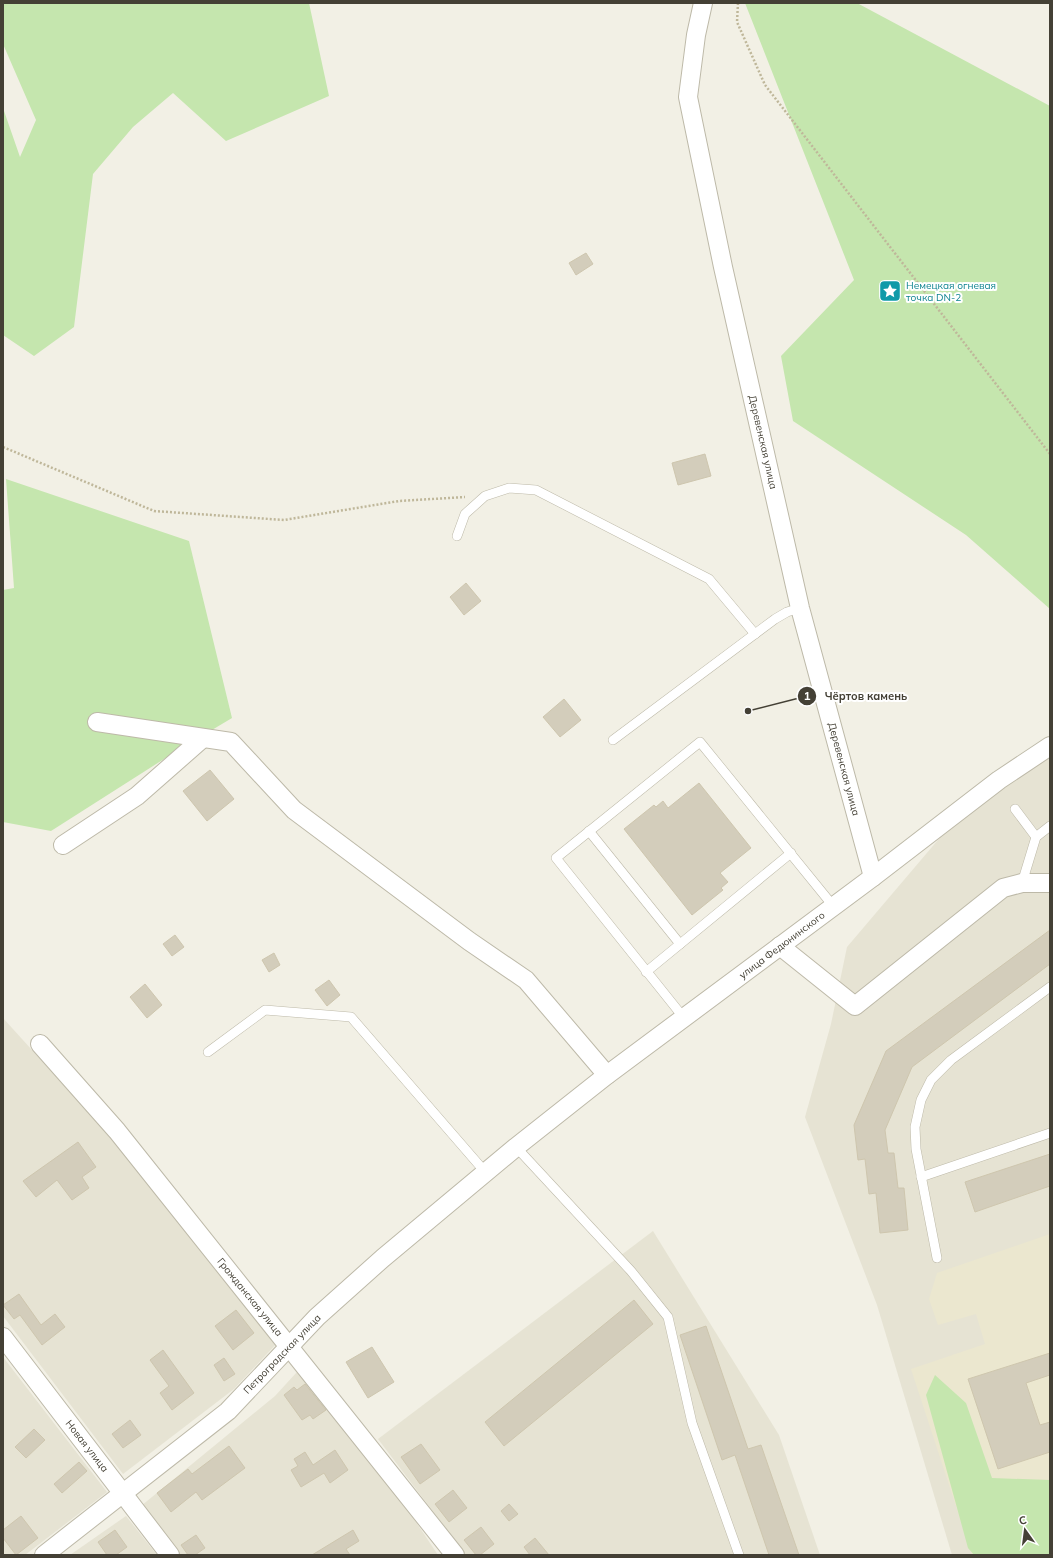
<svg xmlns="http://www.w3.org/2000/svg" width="1053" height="1558" font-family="Mulish,sans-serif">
	<rect width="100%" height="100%" fill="#f2f0e5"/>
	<g fill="#e6e3d3">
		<polygon points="1050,735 1050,1555 952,1555 877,1305 805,1117 831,1024 847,947 994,774"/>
		<polygon points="3,1018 108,1134 278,1342 234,1389 123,1474 3,1316"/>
		<polygon points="653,1231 779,1435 820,1555 466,1555 378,1439"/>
		<polygon points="3,1357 107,1492 25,1555 3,1555"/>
		<polygon points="307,1361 315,1371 438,1555 178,1555 141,1506 275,1396"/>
		<polygon points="126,1516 157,1555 70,1555"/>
	</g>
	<polygon fill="#ebe7cf" points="1050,1234 1050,1555 972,1555 911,1369 985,1344 976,1314 938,1325 929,1299 937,1273"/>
	<g fill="#c5e6ae">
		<polygon points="3,3 309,3 329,96 226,141 173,93 133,127 93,174 74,327 34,356 3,335 3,108 20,157 36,120 3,44"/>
		<polygon points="745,3 857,3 1050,106 1050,609 966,535 793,421 781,356 854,280"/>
		<polygon points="6,479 189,541 232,718 175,752 51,831 3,822 3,590 14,588"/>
		<polygon points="935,1375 966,1403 992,1478 1050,1480 1050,1555 974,1555 968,1548 926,1395"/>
	</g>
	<g fill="#d3cdbb" stroke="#cec6ae">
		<polygon points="586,253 593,264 576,275 569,263"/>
		<polygon points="705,454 711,476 678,485 672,463"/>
		<polygon points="466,583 481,601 464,615 450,597"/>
		<polygon points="564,699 581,720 560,737 543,717"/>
		<polygon points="210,770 234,799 207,821 183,791"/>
		<polygon points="699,783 751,848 720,873 728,882 721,888 723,890 692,915 624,829 654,805 656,807 663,801 668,808"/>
		<polygon points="1050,930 1050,964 912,1067 885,1130 888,1153 894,1153 898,1188 904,1188 908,1230 880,1233 876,1193 869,1194 865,1159 858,1160 854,1125 886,1051"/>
		<polygon points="175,935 184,947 172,956 163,944"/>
		<polygon points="274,953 280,965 269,972 262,960"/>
		<polygon points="329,980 340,995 327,1006 315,990"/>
		<polygon points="145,984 162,1005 147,1018 130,997"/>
		<polygon points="78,1142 96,1167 82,1177 89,1188 72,1200 57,1180 36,1197 23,1181"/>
		<polygon points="1050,1154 1050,1186 975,1212 965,1182"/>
		<polygon points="19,1294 41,1325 55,1314 65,1327 42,1345 20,1315 14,1319 3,1305"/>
		<polygon points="634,1300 653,1324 504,1446 485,1422"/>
		<polygon points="236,1310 254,1333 233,1350 215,1326"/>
		<polygon points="706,1326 748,1449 761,1445 799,1555 769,1555 735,1455 722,1460 680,1335"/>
		<polygon points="372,1347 394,1382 368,1398 346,1362"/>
		<polygon points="163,1350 194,1393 172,1410 160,1393 169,1386 150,1360"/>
		<polygon points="1050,1353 1050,1375 1026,1383 1040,1425 1050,1422 1050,1452 998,1469 968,1379"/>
		<polygon points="224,1358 235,1374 224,1381 214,1365"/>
		<polygon points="305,1384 326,1410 313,1419 310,1415 302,1420 284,1395 294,1387 297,1390"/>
		<polygon points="130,1420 141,1435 123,1448 112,1434"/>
		<polygon points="34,1429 45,1440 26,1458 15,1447"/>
		<polygon points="421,1444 440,1470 420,1484 401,1457"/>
		<polygon points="229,1446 245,1468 202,1500 196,1492 171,1512 157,1493 188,1469 192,1474"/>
		<polygon points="335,1450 348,1470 330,1483 324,1473 301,1487 291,1470 298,1466 294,1459 305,1452 313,1465"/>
		<polygon points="79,1462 87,1471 62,1493 54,1484"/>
		<polygon points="453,1490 467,1508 449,1522 435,1504"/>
		<polygon points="509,1504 518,1514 509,1521 501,1511"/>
		<polygon points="21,1516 38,1538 16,1555 3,1538 3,1530"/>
		<polygon points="481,1527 494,1544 480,1555 476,1555 464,1540"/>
		<polygon points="115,1530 127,1547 116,1555 107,1555 98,1542"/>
		<polygon points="353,1530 359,1541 346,1549 350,1555 312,1555"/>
		<polygon points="196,1535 205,1548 195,1555 188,1555 181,1545"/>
		<polygon points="535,1538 549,1555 530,1555 524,1547"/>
	</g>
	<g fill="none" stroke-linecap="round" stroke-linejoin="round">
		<g stroke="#bdb9a8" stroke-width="10">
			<g id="lane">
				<polyline points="457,536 465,514 485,496 509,488 536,490 709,579 755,634"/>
				<polyline points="613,740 775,619 787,612 800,608"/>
				<polyline points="1015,809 1036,837"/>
				<polyline points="589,831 680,944"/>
				<polyline points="1022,883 1036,837 1050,826"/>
				<polyline points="646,972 791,853"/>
				<polyline points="684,1018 556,858 700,742 834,907"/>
				<polyline points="208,1052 265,1010 351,1017 486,1173"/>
				<polyline points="516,1147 631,1271 668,1317 692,1423 739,1555"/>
				<polyline points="921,1177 1050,1133"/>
				<polyline points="937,1258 916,1149 915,1127 921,1100 931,1080 951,1060 1050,987"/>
			</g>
		</g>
		<g stroke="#bdb9a8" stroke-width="20">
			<g id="street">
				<polyline points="703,3 696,35 688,97 723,267 800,608 873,877"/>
				<polyline points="97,722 231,742 294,810 469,941 526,980 607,1075"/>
				<polyline points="63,845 137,796 203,738"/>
				<polyline points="780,946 855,1006 1003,888 1022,883 1050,883"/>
				<polyline points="40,1044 117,1131 455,1555"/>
				<polyline points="3,1337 170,1555"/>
				<polyline points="44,1555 228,1411 317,1317 383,1258 516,1147 607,1075 873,877 999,780 1050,746"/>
			</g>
		</g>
		<g stroke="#bfb79a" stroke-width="2.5" stroke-dasharray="2 2" stroke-linecap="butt">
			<polyline points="738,3 737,22 765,85 1050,454"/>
			<polyline points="3,447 154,511 284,520 399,501 465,497"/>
		</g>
		<use href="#lane" stroke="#fff" stroke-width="9"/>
		<use href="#street" stroke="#fff" stroke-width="18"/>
	</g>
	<defs>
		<g id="sight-square" transform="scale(1.15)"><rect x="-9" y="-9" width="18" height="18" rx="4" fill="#0f9aa8" stroke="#fff"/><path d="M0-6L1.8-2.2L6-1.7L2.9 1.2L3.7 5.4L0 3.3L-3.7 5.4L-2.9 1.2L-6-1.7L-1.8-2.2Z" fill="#fff"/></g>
	</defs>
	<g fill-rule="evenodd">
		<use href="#sight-square" x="890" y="291"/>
	</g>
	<g text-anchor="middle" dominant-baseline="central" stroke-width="4" stroke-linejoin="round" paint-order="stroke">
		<g font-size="10" fill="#0d838f" stroke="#fff" text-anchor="start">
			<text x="906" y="285">Немецкая огневая<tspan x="906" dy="12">точка DN-2</tspan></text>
		</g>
		<g font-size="10" fill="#444035" stroke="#fff">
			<text transform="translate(763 442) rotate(77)">Деревенская улица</text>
			<text transform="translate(844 769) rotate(75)">Деревенская улица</text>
			<text transform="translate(782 945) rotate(-37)">улица Федюнинского</text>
			<text transform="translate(250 1297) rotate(51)">Гражданская улица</text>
			<text transform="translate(282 1354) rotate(-46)">Петроградская улица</text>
			<text transform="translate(87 1446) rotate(52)">Новая улица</text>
		</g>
	</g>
	<path fill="none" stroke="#444035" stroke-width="1.5" d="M748 711L807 696"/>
	<g fill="#444035" stroke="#fff" stroke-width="1.5">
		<circle cx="748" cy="711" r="4"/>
		<circle cx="807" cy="696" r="10"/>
	</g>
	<g font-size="12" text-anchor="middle" font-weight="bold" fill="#fff">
		<text x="807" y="700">1</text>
	</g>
	<g font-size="11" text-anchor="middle" font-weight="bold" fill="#444035" stroke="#fff" stroke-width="4" stroke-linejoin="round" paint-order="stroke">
		<text x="866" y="700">Чёртов камень</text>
	</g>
	<rect width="1053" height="1558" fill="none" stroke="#444035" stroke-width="8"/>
	<g transform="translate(1025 1530) rotate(346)" stroke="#ffffff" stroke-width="3" paint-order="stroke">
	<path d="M0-3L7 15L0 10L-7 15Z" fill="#444035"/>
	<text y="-6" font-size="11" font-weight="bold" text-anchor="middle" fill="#444035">С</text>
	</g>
</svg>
